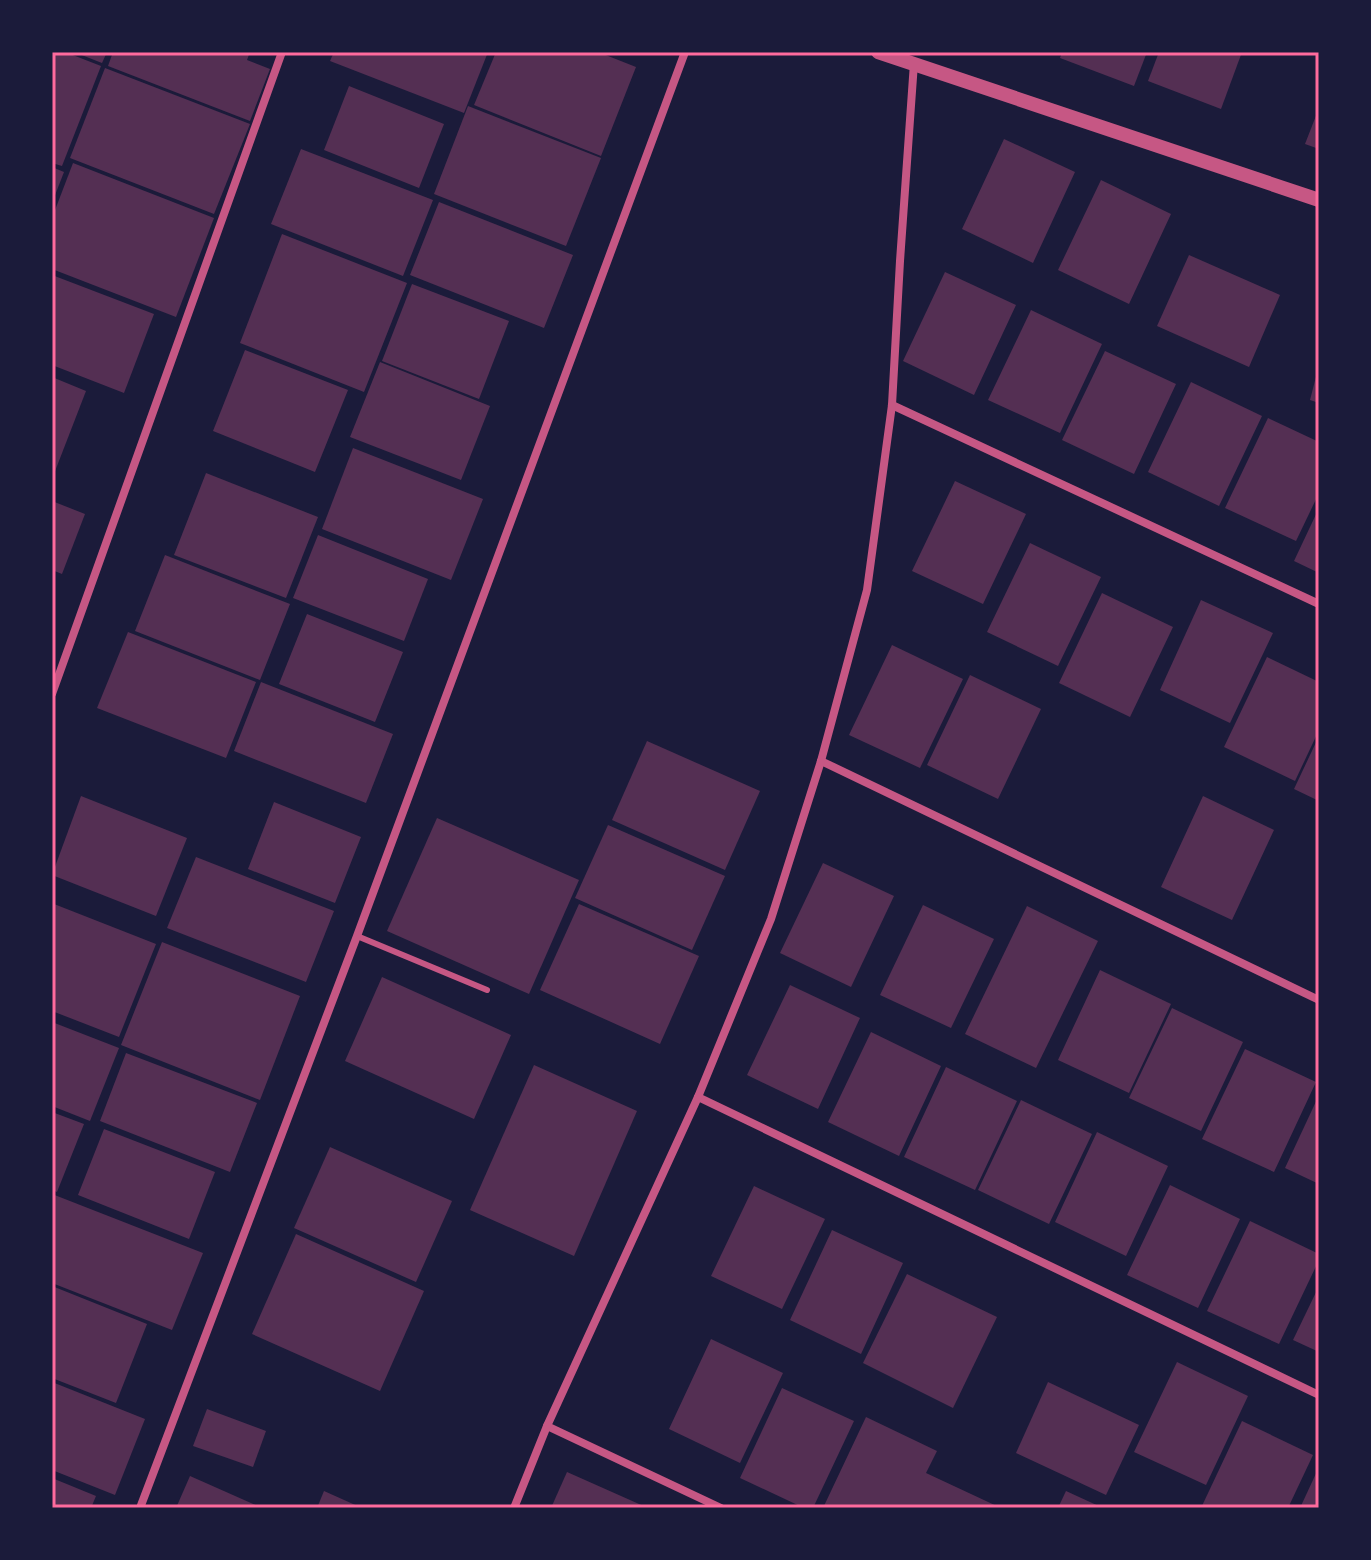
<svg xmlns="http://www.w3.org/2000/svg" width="1371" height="1560" font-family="Jost,sans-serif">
	<rect width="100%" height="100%" fill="#1b1b3a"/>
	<g fill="#542f53">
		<polygon points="52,52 65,52 101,66 62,166 52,163"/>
		<polygon points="74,52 107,52 102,63"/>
		<polygon points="113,52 250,52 247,60 270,69 250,121 108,66"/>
		<polygon points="334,52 488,52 464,113 330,61"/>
		<polygon points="496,52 598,52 636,67 601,156 474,105"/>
		<polygon points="1062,52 1147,52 1134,86 1060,58"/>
		<polygon points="1159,52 1242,52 1221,109 1148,81"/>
		<polygon points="105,68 250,124 214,214 70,158"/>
		<polygon points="349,86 444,124 419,188 324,150"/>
		<polygon points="468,106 601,158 566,246 434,194"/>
		<polygon points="1319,108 1319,149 1305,144"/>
		<polygon points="1004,139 1075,172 1033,263 962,229"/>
		<polygon points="301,149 433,200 403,276 271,224"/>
		<polygon points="73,163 214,218 176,317 52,269 52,218"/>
		<polygon points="52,167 64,172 52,203"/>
		<polygon points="1101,180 1171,214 1129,304 1058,270"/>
		<polygon points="439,202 573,255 544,328 410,275"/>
		<polygon points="282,234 407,283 364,392 240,343"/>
		<polygon points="1189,255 1280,295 1249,367 1157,326"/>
		<polygon points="945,272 1016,305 974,395 903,361"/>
		<polygon points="52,275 154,314 124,393 52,365"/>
		<polygon points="412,284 509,321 479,399 382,361"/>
		<polygon points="1031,310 1102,344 1060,433 988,400"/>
		<polygon points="245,350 348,390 315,472 213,431"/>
		<polygon points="1105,351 1176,384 1134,474 1062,440"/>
		<polygon points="380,362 490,406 461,480 350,437"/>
		<polygon points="1318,369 1319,369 1319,403 1310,400"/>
		<polygon points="52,377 86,391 52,479"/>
		<polygon points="1191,382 1262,416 1219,506 1148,472"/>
		<polygon points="1268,418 1319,442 1319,493 1296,541 1225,508"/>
		<polygon points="353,448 483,499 451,580 322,529"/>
		<polygon points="206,473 318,517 286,598 174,555"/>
		<polygon points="955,481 1026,514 983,604 912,571"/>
		<polygon points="52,501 85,514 62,574 52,570"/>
		<polygon points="1319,508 1319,573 1294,561"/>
		<polygon points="318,535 428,579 404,641 293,598"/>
		<polygon points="1030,543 1101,577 1058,666 987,632"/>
		<polygon points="165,555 290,604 260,680 135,631"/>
		<polygon points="1102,593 1173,627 1130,717 1059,683"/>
		<polygon points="1201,600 1273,633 1230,723 1160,690"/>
		<polygon points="307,614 403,652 375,722 279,684"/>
		<polygon points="128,632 256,682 226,758 97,708"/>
		<polygon points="892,645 963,679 920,768 849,735"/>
		<polygon points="1267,657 1319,682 1319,730 1295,781 1224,747"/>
		<polygon points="970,675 1041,709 998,799 927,765"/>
		<polygon points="261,682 393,734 366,803 234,751"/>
		<polygon points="1319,736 1319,801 1294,789"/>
		<polygon points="647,741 760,791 725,870 612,820"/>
		<polygon points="81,796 187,838 156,916 52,875"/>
		<polygon points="1203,796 1274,830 1232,920 1161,887"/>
		<polygon points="274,802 361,837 335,903 248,869"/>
		<polygon points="437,818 579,880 529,994 387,931"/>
		<polygon points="608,825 725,876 692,950 575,898"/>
		<polygon points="196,857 334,911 306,982 167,928"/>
		<polygon points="823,863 894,896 851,987 780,953"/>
		<polygon points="54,904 156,944 119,1037 52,1011 52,909"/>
		<polygon points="579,904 699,956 660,1044 540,990"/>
		<polygon points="923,905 994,939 951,1028 880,995"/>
		<polygon points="1027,906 1098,941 1036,1068 965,1034"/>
		<polygon points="162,942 300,996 260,1100 121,1045"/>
		<polygon points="1100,970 1171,1004 1129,1093 1058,1060"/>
		<polygon points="382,977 511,1035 474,1119 345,1061"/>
		<polygon points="790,985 860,1018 818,1109 747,1075"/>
		<polygon points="1172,1008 1243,1042 1201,1131 1129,1098"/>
		<polygon points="52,1022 119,1048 90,1121 52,1106"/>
		<polygon points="871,1032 941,1066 899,1156 828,1122"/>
		<polygon points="1245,1049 1316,1082 1274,1172 1202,1139"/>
		<polygon points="126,1053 257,1103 230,1172 100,1121"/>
		<polygon points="534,1065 637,1111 574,1256 470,1210"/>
		<polygon points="946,1067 1017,1101 975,1190 904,1157"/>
		<polygon points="1319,1095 1319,1184 1285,1168"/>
		<polygon points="1021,1100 1092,1134 1049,1224 978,1190"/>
		<polygon points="52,1112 84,1124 57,1192 52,1190"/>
		<polygon points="104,1129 215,1172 189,1239 78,1195"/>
		<polygon points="1097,1132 1168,1166 1126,1256 1055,1222"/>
		<polygon points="330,1147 452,1201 416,1282 294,1228"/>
		<polygon points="1170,1185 1240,1219 1198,1308 1127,1275"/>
		<polygon points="754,1186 825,1219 782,1309 711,1276"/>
		<polygon points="52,1194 203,1253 172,1330 52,1283"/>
		<polygon points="1250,1221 1319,1254 1319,1260 1279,1344 1207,1311"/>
		<polygon points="832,1230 903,1263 861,1354 790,1320"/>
		<polygon points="296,1234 424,1291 380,1391 252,1334"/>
		<polygon points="907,1274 997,1317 953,1408 863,1363"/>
		<polygon points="52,1286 147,1324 116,1403 52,1378"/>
		<polygon points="1319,1286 1319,1352 1293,1340"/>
		<polygon points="711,1339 783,1373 740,1463 669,1429"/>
		<polygon points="1177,1362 1248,1396 1206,1485 1134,1452"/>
		<polygon points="52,1382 145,1419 115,1495 52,1470"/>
		<polygon points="1048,1382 1139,1425 1106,1495 1016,1453"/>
		<polygon points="782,1388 854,1421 813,1508 804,1508 740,1478"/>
		<polygon points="207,1409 266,1431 253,1467 193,1446"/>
		<polygon points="866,1417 937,1451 926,1473 1001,1508 823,1508"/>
		<polygon points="1242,1421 1313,1455 1288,1508 1201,1508"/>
		<polygon points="1319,1467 1319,1508 1300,1508"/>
		<polygon points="567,1472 648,1508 551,1508"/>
		<polygon points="190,1476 262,1508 176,1508"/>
		<polygon points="52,1478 96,1496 91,1508 52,1508"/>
		<polygon points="324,1491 362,1508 317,1508"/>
		<polygon points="1066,1491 1103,1508 1058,1508"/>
	</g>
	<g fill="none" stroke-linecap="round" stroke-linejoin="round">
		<polyline stroke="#c65784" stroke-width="6" points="357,936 487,990"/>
		<g stroke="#c65784" stroke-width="8">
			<polyline points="892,405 1319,604"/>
			<polyline points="52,694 282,52"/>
			<polyline points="821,761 1319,1000"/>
			<polyline points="698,1097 1319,1395"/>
			<polyline points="547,1426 721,1508"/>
			<polyline points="140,1508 357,936 685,52"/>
			<polyline points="514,1508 547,1426 698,1097 771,919 821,761 867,590 892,405 900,261 914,63"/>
		</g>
		<polyline stroke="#c65784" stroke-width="14" points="878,52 1319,200"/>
	</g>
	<rect width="1371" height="1560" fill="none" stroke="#1b1b3a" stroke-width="108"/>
	<rect x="54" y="54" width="1263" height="1452" fill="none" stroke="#ff6b9d" stroke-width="3"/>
</svg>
